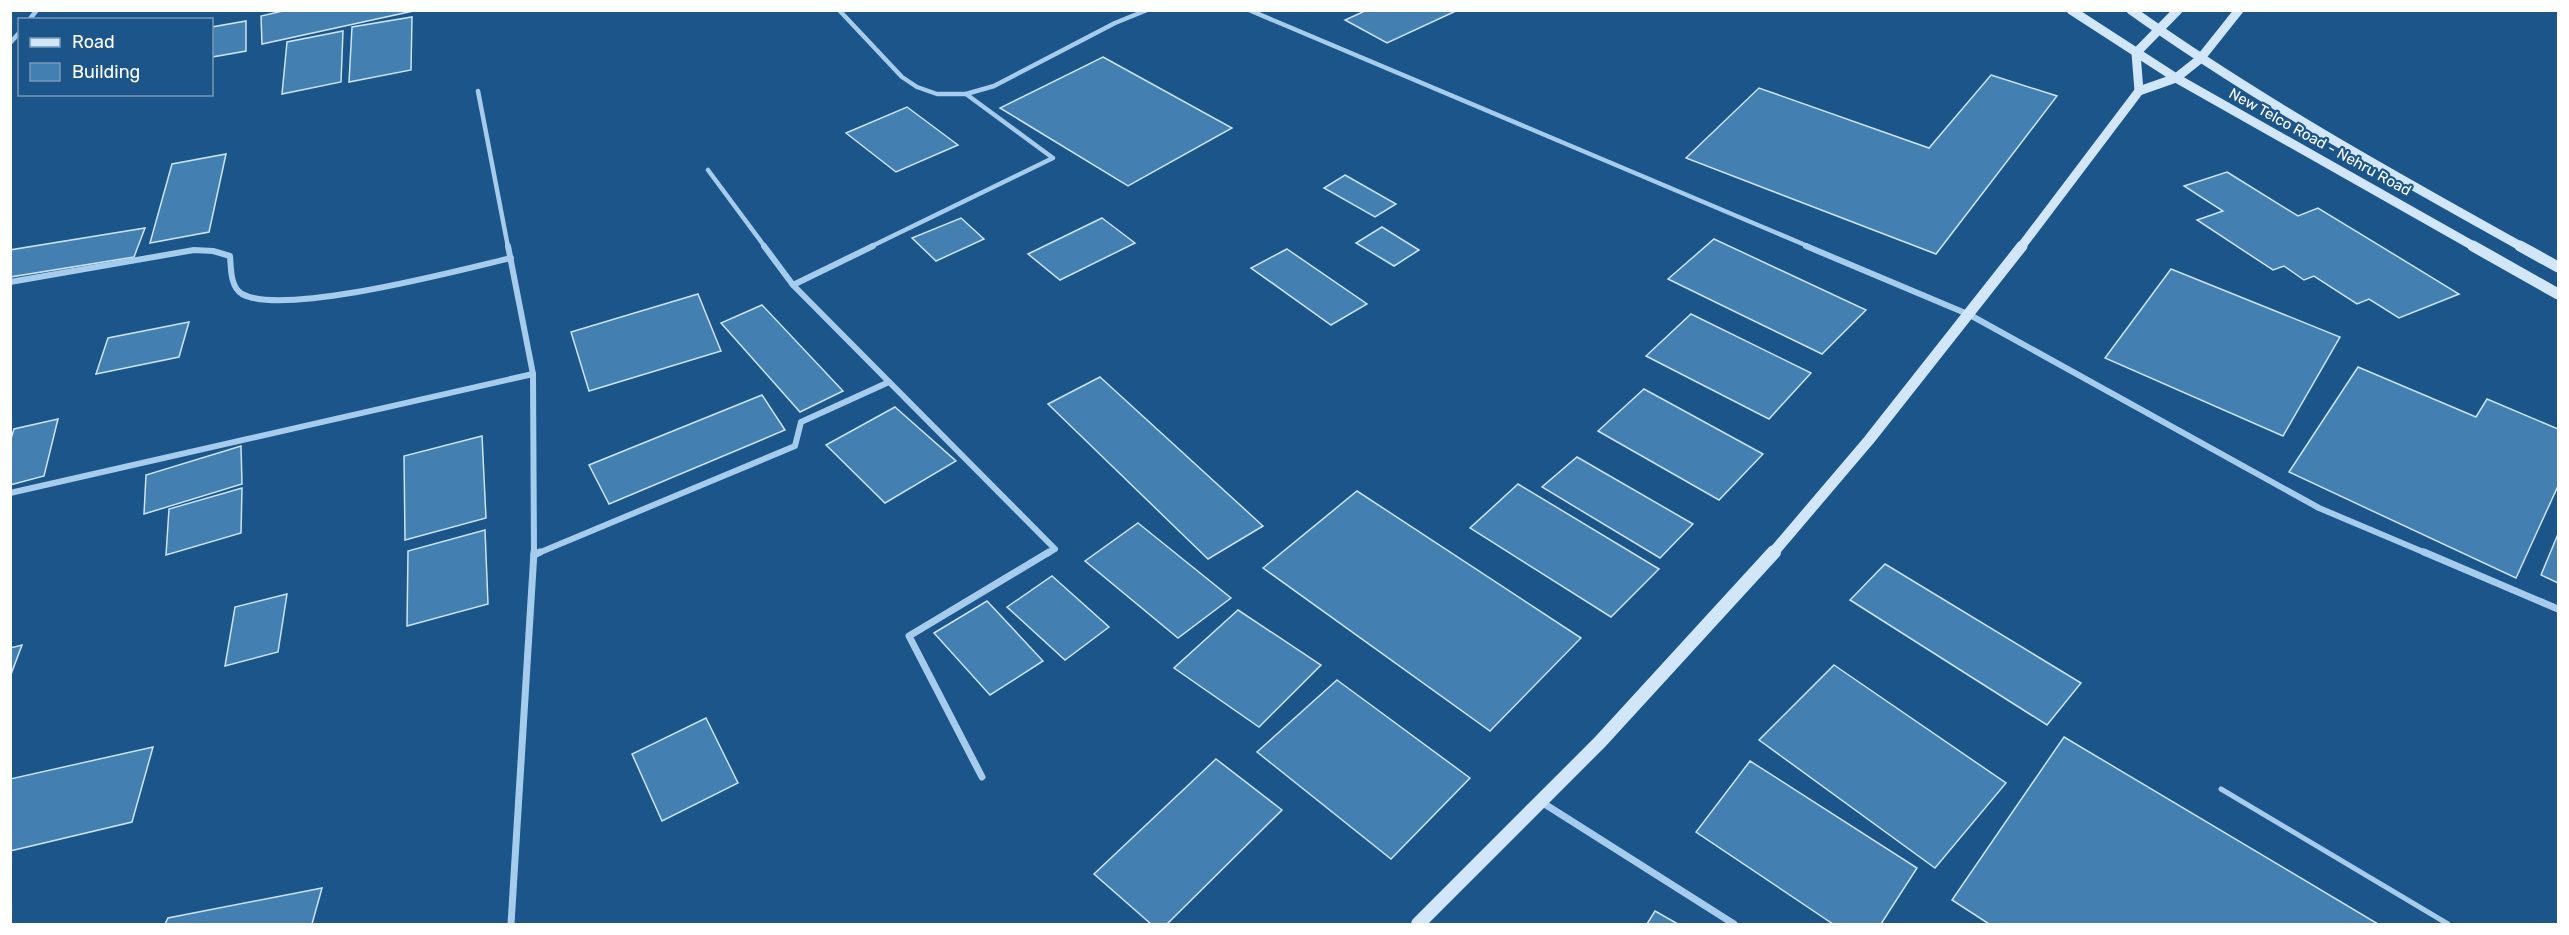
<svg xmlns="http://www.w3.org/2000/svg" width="2569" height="935" font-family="Rubik,sans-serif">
	<rect width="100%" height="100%" fill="#1b5589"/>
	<g fill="#447fb2" stroke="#cae4f9" stroke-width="1.5">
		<polygon points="287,10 418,10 262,44 261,16"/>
		<polygon points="1367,10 1458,10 1387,43 1345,20"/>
		<polygon points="412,17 411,70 349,82 352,27"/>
		<polygon points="246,21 246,51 212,57 212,27"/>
		<polygon points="343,31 341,82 282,94 287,42"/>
		<polygon points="1103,57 1232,128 1128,186 1000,108"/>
		<polygon points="1991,75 2057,96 1936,254 1686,158 1759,88 1929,148"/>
		<polygon points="907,107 958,145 896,172 846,133"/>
		<polygon points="226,154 209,232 150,243 172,164"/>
		<polygon points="2227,172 2298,216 2318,208 2459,294 2399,318 2369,299 2357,304 2314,276 2304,280 2284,266 2273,270 2197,220 2223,211 2184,186"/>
		<polygon points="1345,175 1396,204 1375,217 1324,188"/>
		<polygon points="961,218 984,239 936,261 912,238"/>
		<polygon points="1102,218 1135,243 1060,280 1028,254"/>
		<polygon points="1382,227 1419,250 1394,266 1356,243"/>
		<polygon points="145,228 134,257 10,277 10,250"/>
		<polygon points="1714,239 1866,310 1822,354 1668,279"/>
		<polygon points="1287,249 1367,304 1331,325 1251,268"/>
		<polygon points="2171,269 2340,337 2283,436 2105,358"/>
		<polygon points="698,294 721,351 589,391 571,332"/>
		<polygon points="762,305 843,391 800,412 721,323"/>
		<polygon points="1691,314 1811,373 1769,419 1646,356"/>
		<polygon points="189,322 179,357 96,374 108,338"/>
		<polygon points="2358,367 2476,417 2487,399 2558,429 2558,486 2516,578 2289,472"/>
		<polygon points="1100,377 1263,526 1208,559 1048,404"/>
		<polygon points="1644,389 1763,454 1719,500 1598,431"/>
		<polygon points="762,395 785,430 609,504 589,465"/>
		<polygon points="895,407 956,461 885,503 826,445"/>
		<polygon points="58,419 44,476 10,485 10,442 14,429"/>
		<polygon points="482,436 486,518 405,540 404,456"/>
		<polygon points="241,446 242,484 144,514 146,475"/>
		<polygon points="1577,457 1693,524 1660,558 1542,487"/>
		<polygon points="1518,484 1659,569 1611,617 1470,528"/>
		<polygon points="242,488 241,533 166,555 169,509"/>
		<polygon points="1357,491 1581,638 1490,731 1263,568"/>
		<polygon points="1138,523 1231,598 1178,638 1085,561"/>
		<polygon points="485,530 488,604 407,626 408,551"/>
		<polygon points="2558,534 2558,583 2541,575"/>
		<polygon points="1885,564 2081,683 2047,725 1850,600"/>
		<polygon points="1052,576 1109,627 1065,660 1007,607"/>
		<polygon points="287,594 278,652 225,666 235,607"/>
		<polygon points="987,601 1043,661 990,695 934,633"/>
		<polygon points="1238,610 1321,665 1259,727 1174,668"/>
		<polygon points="22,645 10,677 10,648"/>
		<polygon points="1834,665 2006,783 1935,868 1759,740"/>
		<polygon points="1337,680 1470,778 1391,859 1257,752"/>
		<polygon points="706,718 738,783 662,821 632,754"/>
		<polygon points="2064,737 2378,924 1989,924 1952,900"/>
		<polygon points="153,747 132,822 10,851 10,779"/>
		<polygon points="1216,759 1282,810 1167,924 1151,924 1094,874"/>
		<polygon points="1750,761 1917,868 1881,924 1833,924 1696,832"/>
		<polygon points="322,888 312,924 165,924 168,918"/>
		<polygon points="1655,911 1678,924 1647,924"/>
	</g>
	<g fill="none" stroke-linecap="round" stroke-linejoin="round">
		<polyline stroke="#a5ccec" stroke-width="5" points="2221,789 2448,924"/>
		<g stroke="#a5ccec" stroke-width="4.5">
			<polyline points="839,10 902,77 917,87 937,94 966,94 994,86 1115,23 1147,10"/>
			<polyline points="1249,10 1810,247"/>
			<polyline points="29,20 37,10"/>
			<polyline points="10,43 20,32"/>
			<polyline points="478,91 508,247"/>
			<polyline points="708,170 765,247"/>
			<polyline points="870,247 1053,158 966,94"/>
		</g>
		<g stroke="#a5ccec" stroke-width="6">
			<polyline points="508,246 533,374 534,554"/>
			<polyline points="764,246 793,285"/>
			<polyline points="873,246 793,285 1055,549 1047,554"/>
			<polyline points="1806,246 1970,315 2319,508 2428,554"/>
			<path d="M10,282L194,250L213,251L230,256C231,267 230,287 242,294C284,317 460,270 511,258"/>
			<polyline points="10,493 533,374"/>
			<polyline points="536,554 795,446 801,422 889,382"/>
		</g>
		<g stroke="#a5ccec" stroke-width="7">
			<polyline points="2424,552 2558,609"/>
			<polyline points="534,555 540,552"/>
			<polyline points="982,777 909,636 1049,552"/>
			<polyline points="1543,803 1734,924"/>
			<polyline points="511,924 534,552"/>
		</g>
		<g stroke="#d1e6f9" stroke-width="9">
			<polyline points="2071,10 2176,78 2475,247"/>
			<path d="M2131,10C2256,99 2389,173 2522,247"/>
			<polyline points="2139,91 2136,53 2178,10"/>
			<polyline points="2021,247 2139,91 2176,78 2200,59 2239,10"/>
		</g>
		<g stroke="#d1e6f9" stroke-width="11">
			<polyline points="2473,246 2558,294"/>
			<polyline points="2520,246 2558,267"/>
			<polyline points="1772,554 1869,440 2022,246"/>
		</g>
		<polyline stroke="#d1e6f9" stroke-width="14" points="1418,924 1600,742 1774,552"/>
	</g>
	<g text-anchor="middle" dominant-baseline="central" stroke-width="4.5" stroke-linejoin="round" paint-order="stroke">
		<g font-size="15" fill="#fff" stroke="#1b5589">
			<text transform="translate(2320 142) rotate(29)">New Telco Road - Nehru Road</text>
		</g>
	</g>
	<rect width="2569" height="935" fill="none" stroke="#ffffff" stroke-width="24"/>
	<rect x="18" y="18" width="195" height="78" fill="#1b5589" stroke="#7699b8" stroke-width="1.5"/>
	<rect x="30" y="38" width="30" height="9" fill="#d1e6f9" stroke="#7699b8" stroke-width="1.5"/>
	<text x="72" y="48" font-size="18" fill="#ffffff">Road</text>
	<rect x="30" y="63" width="30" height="18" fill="#447fb2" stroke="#7699b8" stroke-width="1.5"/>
	<text x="72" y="78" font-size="18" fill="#ffffff">Building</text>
</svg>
